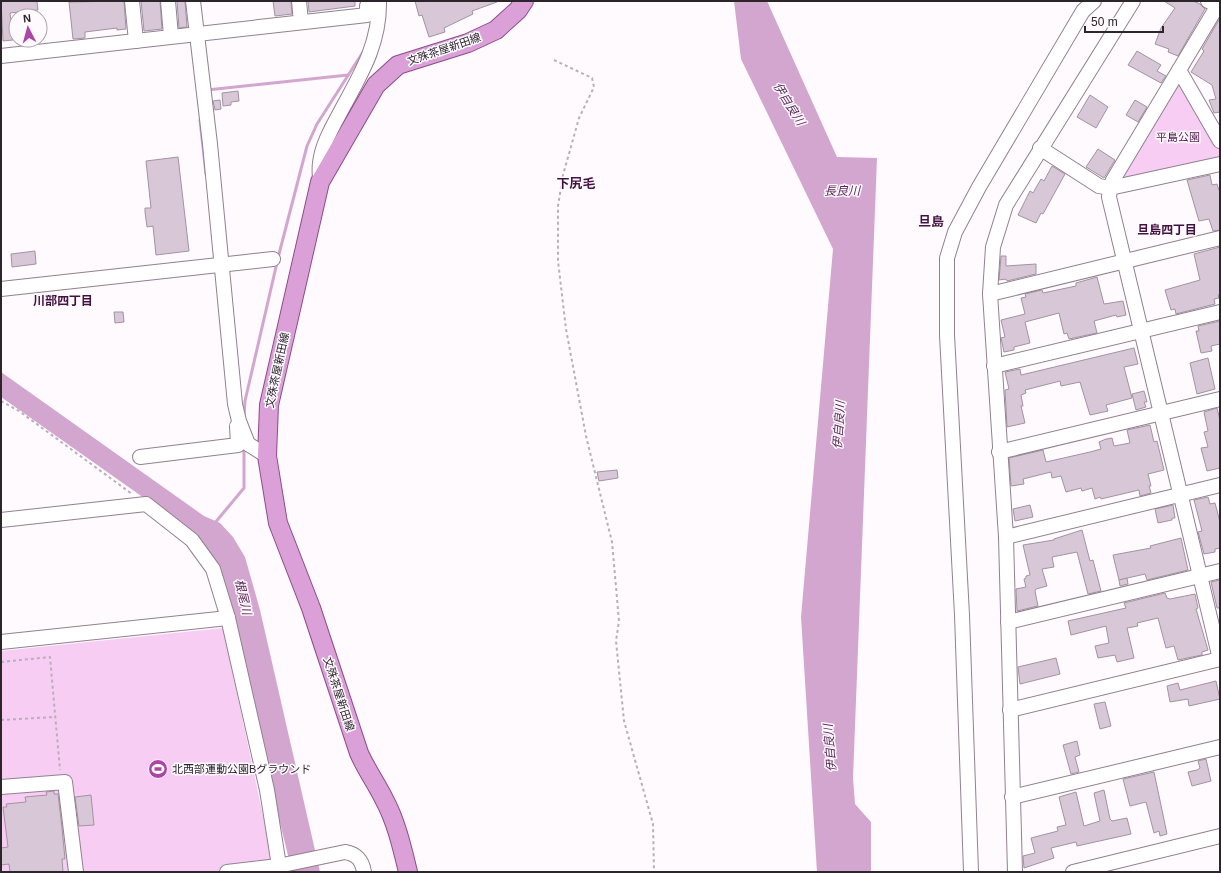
<svg xmlns="http://www.w3.org/2000/svg" width="1221" height="873" font-family="Helvetica,'Noto Sans JP',sans-serif">
	<rect width="100%" height="100%" fill="#fefafe"/>
	<g fill="#f8cdf4">
		<polygon points="1178,82 1182,82 1220,151 1220,158 1122,181 1119,178"/>
		<polygon points="223,628 275,872 1,872 1,651"/>
	</g>
	<g fill="#d3a6cf">
		<polygon points="734,1 767,1 837,157 877,158 853,778 855,804 871,822 871,872 817,872 801,617 833,249 741,59"/>
		<polygon points="1,372 204,516 220,523 233,537 245,557 260,610 320,872 292,872 218,566 195,534 1,397"/>
	</g>
	<g fill="none" stroke-linecap="round" stroke-linejoin="round">
		<g stroke="#d3a6cf" stroke-width="3">
			<polyline points="207,90 348,75"/>
			<polyline points="200,120 206,174"/>
			<polyline points="244,417 245,401 279,254 307,146 317,124 363,52"/>
			<polyline points="214,524 244,488 244,447"/>
		</g>
	</g>
	<g fill="#d8c7d7" stroke="#a393a2">
		<polygon points="1,1 37,1 38,10 10,13 13,40 3,41"/>
		<polygon points="124,1 126,29 117,30 117,28 85,32 85,38 73,39 69,2"/>
		<polygon points="141,1 160,1 162,29 144,31"/>
		<polygon points="177,1 185,1 187,27 179,28"/>
		<polygon points="273,1 291,1 292,14 275,16"/>
		<polygon points="308,1 355,1 355,6 309,12"/>
		<polygon points="415,1 497,1 497,2 472,11 473,14 444,28 445,32 429,37 422,15 419,16"/>
		<polygon points="1164,1 1193,1 1200,4 1205,9 1178,56 1168,52 1169,49 1155,44 1161,28 1175,8"/>
		<polygon points="1220,18 1220,112 1214,113 1209,100 1216,99 1212,85 1191,72 1204,51 1202,49"/>
		<polygon points="1137,51 1161,65 1157,71 1166,76 1161,83 1128,65"/>
		<polygon points="238,91 239,101 231,102 231,105 223,106 222,93"/>
		<polygon points="1090,95 1108,107 1096,128 1077,117"/>
		<polygon points="220,100 221,109 215,110 213,101"/>
		<polygon points="1135,100 1147,107 1138,122 1126,115"/>
		<polygon points="1098,149 1115,160 1104,178 1086,167"/>
		<polygon points="178,157 189,251 156,255 153,226 147,227 145,212 145,208 151,208 146,161"/>
		<polygon points="1052,166 1065,174 1043,214 1041,213 1036,223 1018,215 1030,191 1033,193 1041,179 1044,181"/>
		<polygon points="1210,175 1212,185 1217,184 1220,193 1220,230 1213,231 1209,219 1199,221 1187,180"/>
		<polygon points="1220,247 1220,294 1218,295 1219,298 1214,299 1215,304 1176,314 1175,309 1171,310 1165,290 1200,280 1194,254"/>
		<polygon points="35,251 36,264 12,267 11,254"/>
		<polygon points="1001,256 1006,256 1006,266 1036,264 1036,274 1007,281 1006,279 999,280"/>
		<polygon points="1097,277 1104,304 1123,301 1126,315 1117,317 1116,315 1094,321 1097,333 1069,339 1067,333 1064,334 1059,313 1025,322 1030,343 1014,347 1014,350 1004,352 1001,338 1005,337 1001,320 1025,314 1021,298 1026,297 1025,294 1042,290 1043,293 1076,286 1076,283"/>
		<polygon points="114,312 123,312 124,322 115,323"/>
		<polygon points="1220,321 1220,344 1211,346 1212,351 1201,353 1196,331 1199,331 1198,326"/>
		<polygon points="1134,348 1138,364 1124,367 1132,398 1106,405 1108,411 1090,415 1080,382 1061,386 1060,381 1025,390 1026,393 1021,395 1023,406 1021,406 1025,423 1007,427 1005,390 1009,389 1005,372 1020,369 1021,375"/>
		<polygon points="1208,358 1215,389 1197,394 1190,363"/>
		<polygon points="1144,391 1147,402 1144,402 1146,407 1136,410 1132,394"/>
		<polygon points="1217,408 1220,420 1220,468 1207,471 1201,448 1208,447 1204,432 1208,431 1204,412"/>
		<polygon points="1150,425 1154,442 1157,441 1164,470 1148,474 1151,486 1149,486 1151,493 1140,496 1139,490 1101,499 1100,497 1095,499 1092,488 1082,491 1081,488 1066,492 1061,476 1052,478 1051,472 1023,479 1024,484 1011,486 1009,458 1043,450 1046,462 1090,452 1101,449 1099,442 1106,439 1112,438 1114,446 1130,443 1127,430"/>
		<polygon points="617,470 618,478 599,481 597,472"/>
		<polygon points="1208,497 1210,504 1215,503 1220,522 1220,548 1215,549 1215,552 1204,554 1198,532 1202,531 1194,500"/>
		<polygon points="1030,505 1033,517 1015,521 1013,509"/>
		<polygon points="1173,505 1175,518 1172,518 1172,520 1158,523 1155,509"/>
		<polygon points="1082,530 1090,561 1093,560 1101,591 1088,594 1077,552 1052,557 1054,567 1042,569 1047,586 1036,589 1035,591 1038,606 1017,611 1016,589 1026,587 1024,579 1026,578 1026,576 1030,575 1023,545 1054,540 1054,539"/>
		<polygon points="1181,538 1188,570 1147,580 1145,574 1119,580 1113,555 1151,548 1150,546"/>
		<polygon points="1127,578 1128,584 1120,586 1119,580"/>
		<polygon points="1220,580 1220,608 1217,608 1211,582"/>
		<polygon points="1165,593 1167,598 1170,599 1195,594 1198,608 1196,609 1208,650 1202,652 1202,655 1178,660 1174,646 1166,648 1158,618 1137,623 1138,626 1127,628 1134,658 1117,662 1115,655 1098,658 1095,646 1109,643 1106,626 1071,635 1068,621 1126,608 1124,603"/>
		<polygon points="1056,658 1060,674 1020,684 1018,667"/>
		<polygon points="1216,681 1220,699 1189,706 1188,699 1170,702 1167,686 1178,683 1180,690"/>
		<polygon points="1105,702 1111,726 1100,729 1094,704"/>
		<polygon points="1077,741 1080,755 1075,757 1079,772 1071,774 1063,745"/>
		<polygon points="1206,759 1211,781 1192,786 1188,772 1197,770 1200,768 1198,761"/>
		<polygon points="1154,772 1167,834 1160,836 1159,831 1154,833 1146,802 1130,806 1123,779"/>
		<polygon points="1104,790 1110,819 1112,821 1127,818 1131,834 1077,846 1076,842 1051,848 1054,858 1024,868 1023,856 1035,853 1031,838 1058,831 1057,827 1066,825 1059,797 1076,792 1084,826 1100,821 1094,793"/>
		<polygon points="54,791 54,794 58,794 62,828 65,859 62,859 63,872 10,872 9,864 1,865 1,848 8,847 3,807 7,807 6,804 26,802 25,797 47,795 46,792"/>
		<polygon points="91,795 94,825 79,826 75,797"/>
	</g>
	<g fill="none" stroke-linecap="round" stroke-linejoin="round">
		<g stroke="#91818f" stroke-width="16">
			<g id="minor">
				<polyline points="132,1 136,41"/>
				<polyline points="168,1 171,36"/>
				<polyline points="193,1 210,144 235,404 239,421 248,444 267,456"/>
				<polyline points="299,1 301,22"/>
				<polyline points="1208,1 1218,5 1113,180 1110,188 1109,197 1220,659"/>
				<polyline points="1,56 367,15 367,6 369,1"/>
				<polyline points="1179,70 1220,141"/>
				<polyline points="1040,148 1099,186 1110,188 1220,164"/>
				<path d="M320,182C320,176 319,169 320,163C322,144 333,126 342,109C361,74 380,43 379,1"/>
				<polyline points="1,289 273,259"/>
				<polyline points="990,294 1220,238"/>
				<polyline points="994,366 1220,312"/>
				<polyline points="999,452 1220,399"/>
				<polyline points="140,457 238,445 237,426"/>
				<polyline points="1,520 146,504 192,540 213,569 228,618 267,790 280,872"/>
				<polyline points="1006,537 1220,485"/>
				<polyline points="1008,622 1220,571"/>
				<polyline points="1,642 228,618"/>
				<polyline points="1010,710 1220,659"/>
				<polyline points="1,787 65,782 76,872"/>
				<polyline points="1012,797 1220,747"/>
				<path d="M227,872L278,866L345,852C357,854 362,860 364,872"/>
				<polyline points="971,872 962,615 947,335 947,258 955,232 979,187 1083,11 1094,1"/>
				<polyline points="1015,872 1006,537 990,294 993,247 1006,205 1133,1"/>
				<polyline points="1073,872 1220,836"/>
			</g>
		</g>
		<g stroke="#8d4c8a" stroke-width="20">
			<path id="major" d="M408,872C402,847 396,821 384,799C376,783 366,769 359,753L311,608L278,523L267,456L269,405L320,182L376,85L398,65L468,43L496,30L518,10L524,1"/>
		</g>
		<g stroke="#b6b1b6" stroke-width="2" stroke-dasharray="3 3" stroke-linecap="butt">
			<polyline points="554,60 592,78 594,87 579,118 563,175 558,206 558,261 566,329 586,436 612,542 619,621 616,641 624,721 653,824 654,872"/>
			<polyline points="1,401 19,411 132,494"/>
			<polyline points="1,662 50,657 60,770"/>
			<polyline points="1,720 55,717"/>
		</g>
		<use href="#minor" stroke="#fff" stroke-width="14"/>
		<use href="#major" stroke="#daa0d7" stroke-width="18"/>
	</g>
	<defs>
		<g id="stadium-disc" transform="scale(1)"><circle r="9.5" fill="#ac45a8" stroke="#fefafe"/><path d="M0-5a6.5 5 0 1 0 0 10a6.5 5 0 1 0 0-10ZM-3.5-1.8h7v3.6h-7Z" fill="#fff"/></g>
	</defs>
	<g fill-rule="evenodd">
		<use href="#stadium-disc" x="158" y="769"/>
	</g>
	<g text-anchor="middle" dominant-baseline="central" stroke-width="3" stroke-linejoin="round" paint-order="stroke">
		<g font-size="11" fill="#2c262c" stroke="#fefafe">
			<text transform="translate(444 49) rotate(-19)">文殊茶屋新田線</text>
			<text transform="translate(277 370) rotate(-78)">文殊茶屋新田線</text>
			<text transform="translate(339 694) rotate(72)">文殊茶屋新田線</text>
		</g>
		<g font-size="11" fill="#572255" stroke="#fefafe">
			<text x="1178" y="137">平島公園</text>
		</g>
		<g font-size="11" fill="#2c262c" stroke="#fefafe" text-anchor="start">
			<text x="172" y="769">北西部運動公園Bグラウンド</text>
		</g>
		<g font-size="12" font-style="italic" fill="#5d275a" stroke="#fefafe">
			<text transform="translate(789 104) rotate(58)">伊自良川</text>
			<text x="842" y="191">長良川</text>
			<text transform="translate(839 425) rotate(-86)">伊自良川</text>
			<text transform="translate(243 597) rotate(77)">根尾川</text>
			<text transform="translate(830 748) rotate(-95)">伊自良川</text>
		</g>
		<g font-size="12" font-weight="bold" fill="#431141" stroke="#fefafe">
			<text x="1167" y="230">旦島四丁目</text>
			<text x="63" y="301">川部四丁目</text>
		</g>
		<g font-size="13" font-weight="bold" fill="#431141" stroke="#fefafe">
			<text x="576" y="183">下尻毛</text>
			<text x="931" y="221">旦島</text>
		</g>
	</g>
	<rect width="1221" height="873" fill="none" stroke="#2c262c" stroke-width="4"/>
	<g transform="translate(28 28) rotate(354)"><circle r="19" fill="#fefafe" stroke="#aaa5aa"/>
	<path d="M0-3L7 15L0 10L-7 15Z" fill="#ac45a8"/>
	<text y="-6" font-size="11" font-weight="bold" text-anchor="middle" fill="#2c262c">N</text>
	</g>
	<path d="M1085 26v6h78v-6" fill="none" stroke="#2c262c" stroke-width="2"/>
	<text x="1091" y="26" font-size="12" fill="#2c262c" stroke="#fefafe" stroke-width="3" paint-order="stroke">50 m</text>
</svg>
